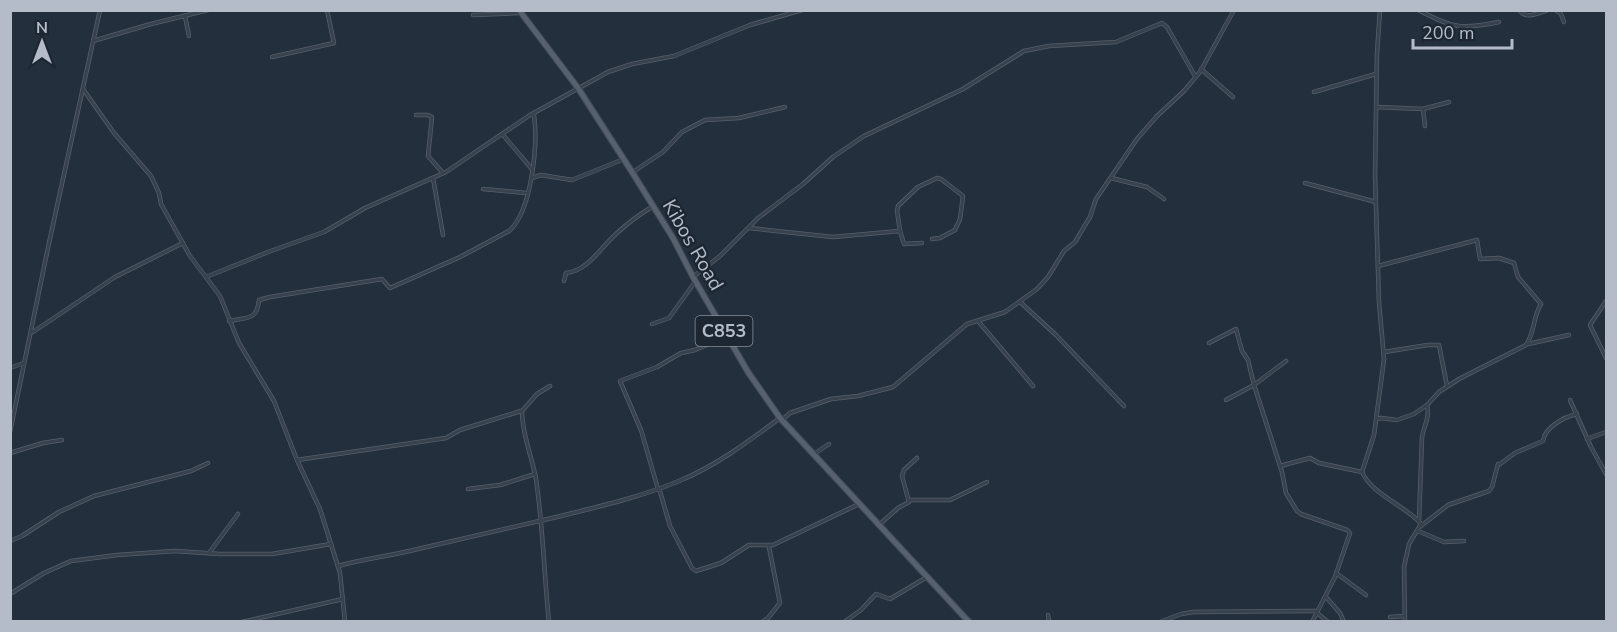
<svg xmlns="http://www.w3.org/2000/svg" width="1617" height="632" font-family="'Nunito Sans',sans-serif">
	<rect width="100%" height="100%" fill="#242f3e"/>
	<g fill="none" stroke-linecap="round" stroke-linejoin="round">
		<g stroke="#565f6c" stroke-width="4.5">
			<g id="street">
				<path d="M1380,10L1377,53L1375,175L1379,302L1384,359L1374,435L1362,472C1371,494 1409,508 1421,524L1409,544L1404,567L1405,622"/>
				<path d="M1418,10C1454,28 1460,30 1499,22"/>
				<path d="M1519,10C1526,20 1538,13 1548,10"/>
				<polyline points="1555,10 1561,14 1564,22"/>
				<polyline points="473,15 519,13"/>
				<polyline points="185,16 189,36"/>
				<polyline points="93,41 151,24 208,10"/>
				<polyline points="272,57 334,43 327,10"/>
				<polyline points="1201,69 1233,97"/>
				<polyline points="83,89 114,133 151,176 159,193 161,204 190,256 220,296 239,343 274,401 297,460 320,509 340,573 345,622"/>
				<polyline points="1314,92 1376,74"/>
				<polyline points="1376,107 1423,109 1449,102"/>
				<polyline points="1423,109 1425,126"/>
				<polyline points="532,114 608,72 632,64 674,56 750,25 802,10"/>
				<polyline points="416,115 428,115 432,117 428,156 443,173"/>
				<polyline points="503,135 531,168"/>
				<polyline points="633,172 663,152 682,132 705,120 739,118 785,107"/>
				<polyline points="433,178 443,235"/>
				<polyline points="532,178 541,175 572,180 624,159"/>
				<polyline points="1111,178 1147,187 1164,199"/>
				<polyline points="1305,183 1376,202"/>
				<polyline points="483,189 526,193"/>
				<polyline points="749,228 833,237 900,231 904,244 922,243"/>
				<polyline points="900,231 897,211 898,206 918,187 937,178 941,179 963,196 960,219 955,230 940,238 932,239"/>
				<path d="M206,277L268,252L324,232L365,208L446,172L530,115H534C538,144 532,211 509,231L460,257L390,288L382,279L270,297L259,300C257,321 247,317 229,321"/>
				<polyline points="693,277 720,256 758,218 803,184 833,157 864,136 963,89 1024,51 1049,46 1116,42 1162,23 1167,27 1195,76"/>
				<path d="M564,281L566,273C588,271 602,246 617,233C628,223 640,214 652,207"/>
				<polyline points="1606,301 1590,325 1606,358"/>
				<polyline points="1020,302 1056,335 1124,406"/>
				<polyline points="978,321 1033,386"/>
				<polyline points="652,324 669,318 695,282"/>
				<polyline points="33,332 115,277 183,243"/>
				<polyline points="1209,343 1236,329 1242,351 1248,360 1254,385 1226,400"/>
				<polyline points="1528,344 1569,335"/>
				<polyline points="1384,352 1428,345 1439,345 1447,386"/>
				<polyline points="1286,361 1254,385 1282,472 1286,493 1297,511 1301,514 1347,530 1350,533 1335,577 1312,622"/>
				<polyline points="10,368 24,363"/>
				<polyline points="1570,400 1591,447 1606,474"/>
				<path d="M1377,419L1381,418L1397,420L1414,414L1427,405L1439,392L1459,379L1526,345C1535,333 1533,316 1541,304L1518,277L1514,263L1499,258L1480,259L1477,240L1378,266"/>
				<polyline points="782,420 790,413 831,399 858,396 893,387 967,324 1005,312 1037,289 1048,277 1064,251 1075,242 1090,217 1096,199 1137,139 1157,116 1184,91 1200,72 1234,10"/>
				<polyline points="10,432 49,243 100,10"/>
				<polyline points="1587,439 1606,432"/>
				<polyline points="10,453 43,443 62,440"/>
				<polyline points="814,454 829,444"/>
				<polyline points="297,460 446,438 460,430 521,411"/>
				<path d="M1500,464L1515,453L1543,441C1545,427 1564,417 1577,414"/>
				<polyline points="1280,466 1310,458 1319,463 1362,472"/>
				<polyline points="659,488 670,526 692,568 696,571 721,563 749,545 773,545 859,504"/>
				<polyline points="468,489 500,485 535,474"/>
				<polyline points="658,489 641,430 620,381 657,367 681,353 695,350 727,336"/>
				<polyline points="909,500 950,500 987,482"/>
				<path d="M1419,521L1422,437C1424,425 1430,418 1427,405"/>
				<polyline points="880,524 898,508 909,502 902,476 904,470 917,458"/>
				<polyline points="1421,526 1448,505 1489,491 1492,487 1498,464"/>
				<polyline points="1418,531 1444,542 1464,541"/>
				<polyline points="10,541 22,536 59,512 94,496 191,471 208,463"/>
				<polyline points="209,553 238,514"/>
				<path d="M338,566C360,560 382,557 405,552C457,540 509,528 561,516C601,506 641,497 679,481C716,466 749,441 780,418"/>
				<polyline points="1336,573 1366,595"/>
				<polyline points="10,594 44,573 71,561 117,555 175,551 220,554 272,554 331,544"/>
				<polyline points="1326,597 1340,613 1344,622"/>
				<polyline points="1316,612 1328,622"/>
				<polyline points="1048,615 1049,622"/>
				<polyline points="1390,617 1404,616"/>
				<polyline points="242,622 343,599"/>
				<path d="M549,622C544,574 543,526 536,479C532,456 522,435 522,411L537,394L550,386"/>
				<polyline points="762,622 768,618 780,603 769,547"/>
				<polyline points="844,622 861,610 876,594 890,599 927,577"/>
				<polyline points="1160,622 1181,614 1193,612 1316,611"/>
			</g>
		</g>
		<g stroke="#414a57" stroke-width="7">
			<polyline id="primary" points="519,10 578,88 632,172 673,238 693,277 748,372 780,418 969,622"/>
		</g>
		<use href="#street" stroke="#38414e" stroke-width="3"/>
		<use href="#primary" stroke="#56606e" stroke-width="5"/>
	</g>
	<g text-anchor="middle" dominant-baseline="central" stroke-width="5" stroke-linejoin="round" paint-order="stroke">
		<rect fill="#1d2633" stroke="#878f9c" stroke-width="1.5" x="695.5" y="316" width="57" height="30" rx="4.5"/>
		<g font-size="18" font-weight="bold" fill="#b4bcc9">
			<text x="724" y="331">C853</text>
		</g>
		<g font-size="20" fill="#b4bcc9" stroke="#1d2633">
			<text transform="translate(693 245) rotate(60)">Kibos Road</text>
		</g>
	</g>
	<rect width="1617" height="632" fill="none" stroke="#b4bcc9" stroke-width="24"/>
	<g transform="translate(42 42)" stroke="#1d2633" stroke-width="4.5" paint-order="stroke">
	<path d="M0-4.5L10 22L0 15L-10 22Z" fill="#b4bcc9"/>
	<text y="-9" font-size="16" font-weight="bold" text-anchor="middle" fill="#b4bcc9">N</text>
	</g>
	<path d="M1413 39v9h99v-9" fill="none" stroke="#b4bcc9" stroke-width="3"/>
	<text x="1422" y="39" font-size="18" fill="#b4bcc9" stroke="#1d2633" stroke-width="4.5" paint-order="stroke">200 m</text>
</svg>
